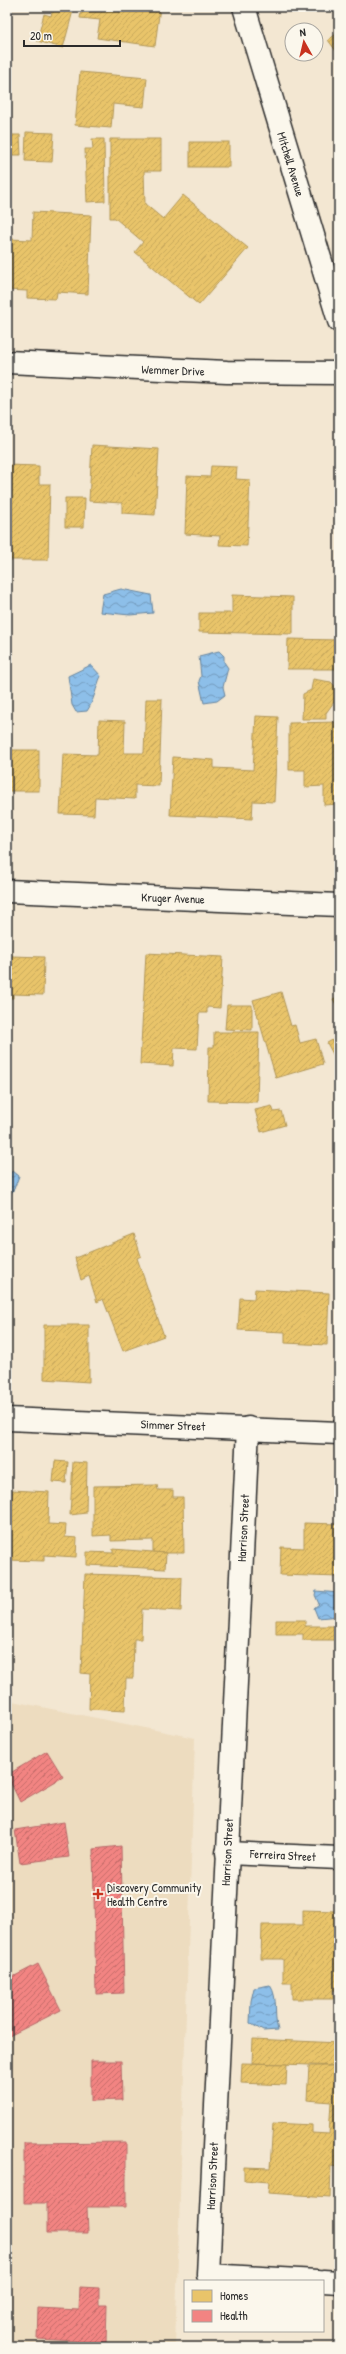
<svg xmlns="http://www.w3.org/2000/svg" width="346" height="2354" font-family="'Patrick Hand',sans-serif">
	<defs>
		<pattern id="water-waves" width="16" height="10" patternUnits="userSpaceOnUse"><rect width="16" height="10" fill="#8dbfe9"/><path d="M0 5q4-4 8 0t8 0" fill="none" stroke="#739bbd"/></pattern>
		<pattern id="homes-hatch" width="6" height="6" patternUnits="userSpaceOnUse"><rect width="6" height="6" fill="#e9c46a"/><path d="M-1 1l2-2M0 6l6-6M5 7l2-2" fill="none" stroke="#c8a95c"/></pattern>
		<pattern id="health-hatch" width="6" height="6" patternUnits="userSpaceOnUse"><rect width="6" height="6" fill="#f28482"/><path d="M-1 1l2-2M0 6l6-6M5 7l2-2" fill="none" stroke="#c46c6b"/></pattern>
	</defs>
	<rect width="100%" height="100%" fill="#f3e7d2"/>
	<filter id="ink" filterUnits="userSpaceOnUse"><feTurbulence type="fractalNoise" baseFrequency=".025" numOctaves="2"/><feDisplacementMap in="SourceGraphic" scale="8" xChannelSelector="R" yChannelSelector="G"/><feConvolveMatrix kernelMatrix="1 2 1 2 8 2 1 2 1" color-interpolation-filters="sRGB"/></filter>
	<g filter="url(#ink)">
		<polygon fill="#eddcbf" points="7,1700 195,1738 175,2347 7,2347"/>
		<g fill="url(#water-waves)" stroke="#66849d">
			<polygon points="121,589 151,595 153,613 130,615 100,612 103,594"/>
			<polygon points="219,651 224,656 224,662 228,668 223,687 225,695 217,701 204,703 199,681 201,676 199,656"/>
			<path d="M91,665L101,676C96,687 94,701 87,711L76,712L72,705L68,676Z"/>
			<polygon points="13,1171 19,1176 14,1189 7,1199 7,1175"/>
			<polygon points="316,1591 339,1593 339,1616 318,1618 314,1608 319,1604 315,1595"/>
			<path d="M270,1985C279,1999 273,2015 278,2030L263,2031L250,2023L251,2001L254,1988Z"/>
		</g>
		<g fill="url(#homes-hatch)" stroke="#b09657">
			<polygon points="53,7 74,7 63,48 37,41 44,14 51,16"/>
			<polygon points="82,7 160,7 155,46 97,38 100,20 80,18"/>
			<polygon points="339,32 339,55 328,40"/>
			<polygon points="80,72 147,78 144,107 113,104 111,128 75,125"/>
			<polygon points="26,132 54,133 52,162 25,161"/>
			<polygon points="9,135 20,135 21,155 9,155"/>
			<polygon points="92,139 104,139 105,201 87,202 85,149 93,149"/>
			<polygon points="110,139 161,139 161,171 144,171 145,204 163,219 183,195 248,248 199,305 135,252 143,242 115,218 110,218"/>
			<rect x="190" y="142" width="39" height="25"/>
			<polygon points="33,212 91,215 88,294 57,292 56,299 27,298 27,291 7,290 9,239 32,240"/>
			<polygon points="92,445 159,449 155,515 122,513 122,503 89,501"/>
			<polygon points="7,465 39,466 39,484 50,484 48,560 7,560"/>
			<polygon points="211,466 237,467 236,479 250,480 247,546 219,545 220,536 185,534 187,476 210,477"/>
			<polygon points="65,498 85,498 84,527 65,527"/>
			<polygon points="232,595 293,597 293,634 199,632 199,613 232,613"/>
			<polygon points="288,639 339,640 339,669 287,669"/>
			<polygon points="313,679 331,682 339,691 339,695 326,713 326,719 302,719 303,694 311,690"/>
			<polygon points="146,699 162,699 159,786 135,785 135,799 95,797 94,815 60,814 63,754 98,755 99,720 125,721 124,753 144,753"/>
			<polygon points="256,716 278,717 274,802 253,801 252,819 170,815 173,757 214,760 214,768 253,770"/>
			<polygon points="339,722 339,804 324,805 324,786 305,787 305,770 289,770 289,723"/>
			<rect x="7" y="750" width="32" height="41"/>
			<polygon points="7,947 9,947 12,956 44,957 43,995 13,994 13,998 7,998"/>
			<polygon points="146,953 223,957 220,1008 207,1007 207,1013 199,1013 197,1049 174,1048 173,1066 140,1064"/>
			<polygon points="281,992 291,1026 295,1025 300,1043 316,1039 323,1064 276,1078 253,1000"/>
			<polygon points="339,996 339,1010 333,999"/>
			<polygon points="227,1005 252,1005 252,1030 225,1029"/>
			<polygon points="339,1030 339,1053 334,1056 327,1043 338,1037 335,1032"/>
			<polygon points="214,1032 259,1032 257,1102 208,1101 209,1047 214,1047"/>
			<polygon points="272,1106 274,1112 281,1111 285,1125 261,1132 255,1110"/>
			<polygon points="134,1234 141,1256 137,1258 164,1336 123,1351 103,1299 97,1302 89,1276 81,1280 75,1258"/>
			<polygon points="255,1289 329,1293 327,1345 285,1343 285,1332 238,1330 240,1298 254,1299"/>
			<polygon points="44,1325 89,1325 89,1382 44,1379"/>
			<polygon points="55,1461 68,1462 66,1483 53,1482"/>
			<polygon points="73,1462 87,1463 86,1513 70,1515"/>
			<polygon points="157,1485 158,1490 173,1490 173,1497 183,1497 184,1553 153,1553 153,1540 111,1541 111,1535 93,1536 93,1486"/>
			<polygon points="12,1490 49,1492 48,1524 66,1525 65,1537 77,1538 76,1557 44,1555 44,1561 7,1560 7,1523 11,1523"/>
			<polygon points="304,1523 339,1524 339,1577 280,1575 281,1547 304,1548"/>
			<polygon points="113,1549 166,1553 165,1569 87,1565 87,1552 113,1553"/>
			<polygon points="85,1574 182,1577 181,1611 142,1609 141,1639 134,1639 133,1678 126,1678 125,1711 89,1709 90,1674 81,1673"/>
			<polygon points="276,1620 305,1620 305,1626 336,1626 336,1640 303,1640 303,1634 276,1634"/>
			<polygon points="303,1910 336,1911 335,1922 339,1923 339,1990 333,1990 333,1999 292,1999 292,1983 283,1983 283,1959 261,1959 262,1925 303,1925"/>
			<polygon points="253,2039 339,2043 339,2066 252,2063"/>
			<polygon points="242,2063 287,2064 286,2085 241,2083"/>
			<polygon points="309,2066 339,2066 339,2167 331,2166 330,2197 268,2193 269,2182 244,2180 244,2167 270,2168 273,2123 312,2125 312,2133 329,2134 331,2102 307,2100"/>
		</g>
		<g fill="url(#health-hatch)" stroke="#b66968">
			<polygon points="47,1751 63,1777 20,1802 7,1775"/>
			<polygon points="64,1822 69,1857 20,1863 15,1830"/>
			<polygon points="121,1846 124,1993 96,1994 93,1849"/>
			<polygon points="38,1964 61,2010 7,2037 7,1980"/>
			<polygon points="91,2061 121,2061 122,2100 91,2101"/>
			<polygon points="126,2142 126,2207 87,2207 88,2233 47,2233 47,2203 24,2203 24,2143"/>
			<polygon points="80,2287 99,2288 99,2305 107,2305 106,2343 98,2342 97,2347 76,2347 76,2341 37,2339 38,2308 79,2310"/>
		</g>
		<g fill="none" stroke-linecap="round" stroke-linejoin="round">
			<g stroke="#2b2b2b" stroke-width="25">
				<g id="minor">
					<polyline points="244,7 339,321"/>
					<polyline points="7,362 227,372 339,373"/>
					<polyline points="7,891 339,905"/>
					<polyline points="7,1419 339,1433"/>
					<polyline points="248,1428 208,2275 317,2281"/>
					<polyline points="227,1853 339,1858"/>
					<polyline points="323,2281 339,2282"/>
				</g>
			</g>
			<use href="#minor" stroke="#fbf7ec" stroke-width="22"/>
		</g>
	</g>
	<path fill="#c8321e" stroke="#fbf7ec" stroke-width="1.5" d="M96 1888h4v4h4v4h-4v4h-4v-4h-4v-4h4z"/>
	<g text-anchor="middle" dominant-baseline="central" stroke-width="4" stroke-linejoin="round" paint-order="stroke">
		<g font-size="12" fill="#2b2b2b" stroke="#fbf7ec">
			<text transform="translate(291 164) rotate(73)">Mitchell Avenue</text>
			<text transform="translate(173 370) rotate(2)">Wemmer Drive</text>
			<text transform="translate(173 898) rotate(2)">Kruger Avenue</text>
			<text transform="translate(173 1425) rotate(2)">Simmer Street</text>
			<text transform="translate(243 1528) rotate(-87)">Harrison Street</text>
			<text transform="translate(227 1852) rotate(-87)">Harrison Street</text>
			<text transform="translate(283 1855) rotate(3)">Ferreira Street</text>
			<text transform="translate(212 2176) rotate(-87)">Harrison Street</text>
		</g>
		<g font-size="12" fill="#2b2b2b" stroke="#fbf7ec" text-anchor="start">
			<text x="107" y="1887">Discovery Community<tspan x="107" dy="14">Health Centre</tspan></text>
		</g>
	</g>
	<rect width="346" height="2354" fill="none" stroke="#fbf7ec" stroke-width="24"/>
	<rect x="12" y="12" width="322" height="2330" fill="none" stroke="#2b2b2b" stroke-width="1.5" filter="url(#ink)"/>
	<rect x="184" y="2280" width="140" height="52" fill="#fbf7ec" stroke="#a8a59f"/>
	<rect x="192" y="2290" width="20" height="12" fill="#e9c46a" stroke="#a8a59f"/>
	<text x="220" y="2300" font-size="12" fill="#2b2b2b">Homes</text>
	<rect x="192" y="2310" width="20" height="12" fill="#f28482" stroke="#a8a59f"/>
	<text x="220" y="2320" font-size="12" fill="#2b2b2b">Health</text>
	<g transform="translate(304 42) rotate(352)"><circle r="19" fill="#fbf7ec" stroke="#a8a59f"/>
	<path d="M0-3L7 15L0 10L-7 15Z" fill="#c8321e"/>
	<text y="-6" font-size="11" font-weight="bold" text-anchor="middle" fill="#2b2b2b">N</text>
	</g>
	<path d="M24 40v6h96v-6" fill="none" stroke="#2b2b2b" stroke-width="2"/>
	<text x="30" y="40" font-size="12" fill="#2b2b2b" stroke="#fbf7ec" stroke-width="3" paint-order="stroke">20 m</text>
</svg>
